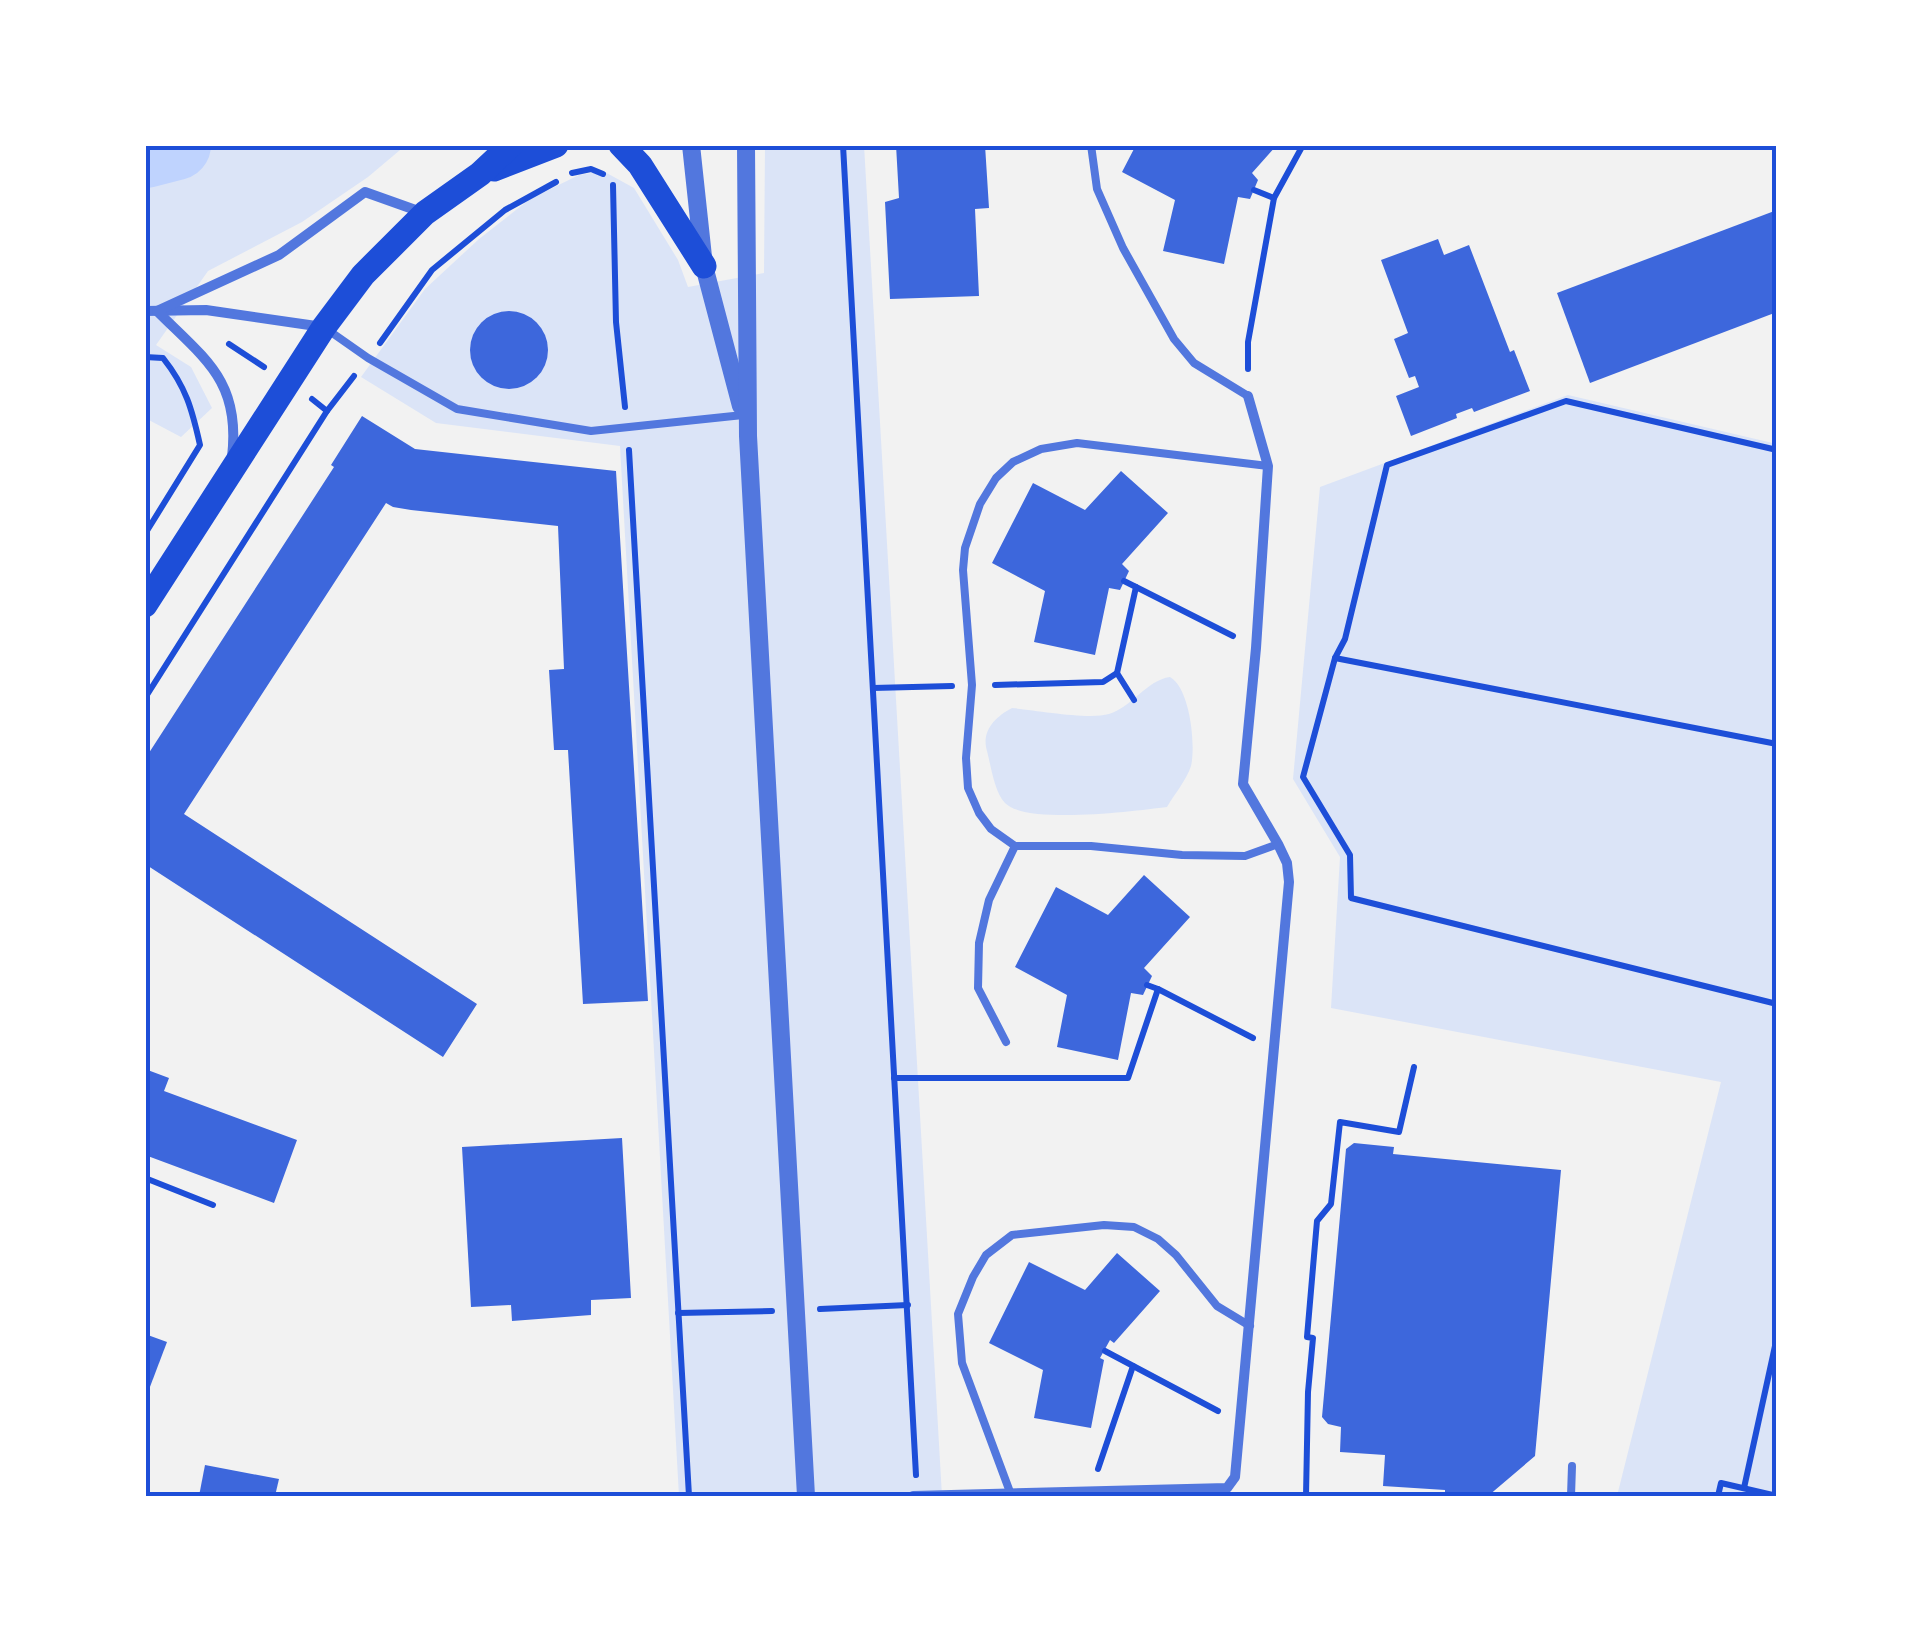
<svg xmlns="http://www.w3.org/2000/svg" width="1922" height="1641" font-family="Bitter,serif">
	<rect width="100%" height="100%" fill="#f2f2f2"/>
	<g fill="#dbe4f7">
		<polygon points="145,145 406,145 368,177 302,222 208,271 156,345 191,367 212,408 181,437 145,418"/>
		<polygon points="765,145 864,145 942,1496 679,1496 620,446 436,423 361,377 425,289 479,239 530,199 579,175 603,171 634,188 678,260 688,287 764,273"/>
		<polygon points="1568,395 1777,444 1777,1496 1617,1496 1721,1082 1331,1008 1340,857 1293,779 1320,487"/>
		<path d="M1170,677C1190,688 1196,745 1191,766C1187,779 1174,795 1167,807C1135,811 1026,825 1005,803C994,791 991,766 987,751C981,731 995,717 1012,708C1036,710 1088,720 1109,714C1132,707 1147,680 1170,677Z"/>
	</g>
	<g fill="none" stroke-linecap="round" stroke-linejoin="round">
		<polyline stroke="#bfd3fe" stroke-width="70" points="145,153 176,145"/>
	</g>
	<g fill="#3d67dc">
		<polygon points="896,145 985,145 989,208 975,209 979,296 890,299 885,202 899,198"/>
		<polygon points="1136,145 1277,145 1252,173 1258,180 1250,199 1238,197 1224,264 1163,251 1175,200 1122,172"/>
		<polygon points="1777,210 1777,312 1590,383 1557,293"/>
		<polygon points="1438,239 1444,255 1469,245 1510,352 1514,350 1530,391 1474,412 1472,408 1456,414 1457,418 1411,436 1396,396 1419,387 1415,376 1409,378 1394,339 1408,333 1381,260"/>
		<circle cx="509" cy="350" r="39"/>
		<polygon points="362,416 415,449 616,471 648,1001 583,1004 568,750 554,750 549,670 564,669 558,526 411,510 393,507 386,503 184,814 477,1004 443,1057 145,864 145,759 334,467 331,465"/>
		<polygon points="1121,471 1168,513 1122,564 1129,571 1120,590 1109,588 1095,655 1034,642 1045,591 992,563 1033,483 1085,510"/>
		<polygon points="1144,875 1190,917 1144,968 1152,976 1143,995 1131,993 1118,1060 1057,1047 1067,995 1015,967 1056,887 1108,915"/>
		<polygon points="145,1069 169,1078 164,1091 297,1140 274,1203 145,1155"/>
		<polygon points="622,1138 631,1298 591,1300 591,1315 512,1321 511,1305 471,1307 462,1147"/>
		<polygon points="1354,1143 1394,1147 1393,1154 1561,1170 1535,1456 1488,1496 1445,1496 1445,1490 1383,1486 1385,1455 1340,1452 1341,1427 1328,1424 1322,1417 1346,1149"/>
		<polygon points="1117,1253 1160,1291 1114,1343 1110,1340 1100,1358 1104,1360 1091,1428 1034,1418 1043,1370 989,1343 1029,1262 1085,1290"/>
		<polygon points="145,1334 167,1342 145,1400"/>
		<polygon points="205,1465 279,1479 275,1496 199,1496"/>
	</g>
	<g fill="none" stroke-linecap="round" stroke-linejoin="round">
		<g stroke="#1d4ed8" stroke-width="6">
			<polyline points="843,145 916,1475"/>
			<polyline points="572,173 591,169 603,174"/>
			<polyline points="613,185 616,322 625,407"/>
			<polyline points="1254,190 1274,198"/>
			<polyline points="380,343 432,270 505,210 556,182"/>
			<polyline points="229,344 264,367"/>
			<path d="M145,357L163,358C186,387 192,409 200,445L145,534"/>
			<polyline points="1248,369 1248,342 1274,198 1303,145"/>
			<polyline points="312,399 327,411 354,376"/>
			<polyline points="629,450 689,1496"/>
			<polyline points="1777,450 1566,401 1387,465 1345,639 1335,658 1303,777 1350,855 1351,898 1777,1004"/>
			<polyline points="1136,587 1233,636"/>
			<polyline points="1335,658 1777,744"/>
			<polyline points="1117,673 1134,700"/>
			<polyline points="995,685 1103,682 1117,673 1136,587 1124,581"/>
			<polyline points="873,688 952,686"/>
			<polyline points="145,698 327,411"/>
			<polyline points="1147,985 1158,989 1253,1038"/>
			<polyline points="894,1078 1128,1078 1158,989"/>
			<polyline points="145,1178 213,1205"/>
			<polyline points="820,1309 908,1305"/>
			<polyline points="678,1313 772,1311"/>
			<polyline points="1105,1351 1218,1411"/>
			<polyline points="1098,1469 1133,1366"/>
			<polyline points="1744,1488 1777,1337"/>
			<polyline points="1306,1496 1308,1392 1313,1338 1307,1337 1317,1221 1331,1204 1340,1122 1399,1132 1414,1067"/>
			<polyline points="1718,1496 1721,1483 1777,1496"/>
		</g>
		<g stroke="#5277de" stroke-width="8">
			<polyline points="1091,145 1097,189 1123,248 1174,339 1194,363 1248,396"/>
			<polyline points="328,330 368,358 457,409 591,431 743,415"/>
			<polyline points="1268,466 1077,443 1041,449 1013,462 996,478 980,504 965,548 963,570 972,685 966,758 968,788 979,813 991,829 1015,846 1091,846 1182,855 1245,856 1278,844"/>
			<polyline points="1006,1042 978,988 979,943 989,900 1015,846"/>
			<polyline points="1010,1492 962,1363 958,1314 973,1277 986,1255 1012,1235 1104,1225 1134,1227 1158,1239 1176,1255 1217,1306 1250,1326"/>
			<polyline points="1571,1496 1572,1466"/>
		</g>
		<g stroke="#5277de" stroke-width="10">
			<polyline points="145,311 206,310 323,327"/>
			<polyline points="157,311 279,255 365,192 424,213"/>
			<path d="M157,311C205,359 241,381 232,457"/>
			<polyline points="913,1496 1227,1488 1235,1477 1289,882 1287,863 1278,844 1243,784 1256,648 1268,466 1248,396"/>
		</g>
		<g stroke="#5277de" stroke-width="18">
			<polyline points="691,145 704,266 741,406"/>
			<polyline points="746,145 748,436 806,1496"/>
		</g>
		<g stroke="#1d4ed8" stroke-width="25">
			<polyline points="621,145 640,165 704,266"/>
			<polyline points="494,169 556,145"/>
			<polyline points="145,605 324,327 363,275 425,213 480,174 511,145"/>
		</g>
	</g>
	<rect width="1922" height="1641" fill="none" stroke="#ffffff" stroke-width="295"/>
	<rect x="148" y="148" width="1626" height="1346" fill="none" stroke="#1d4ed8" stroke-width="4"/>
</svg>
